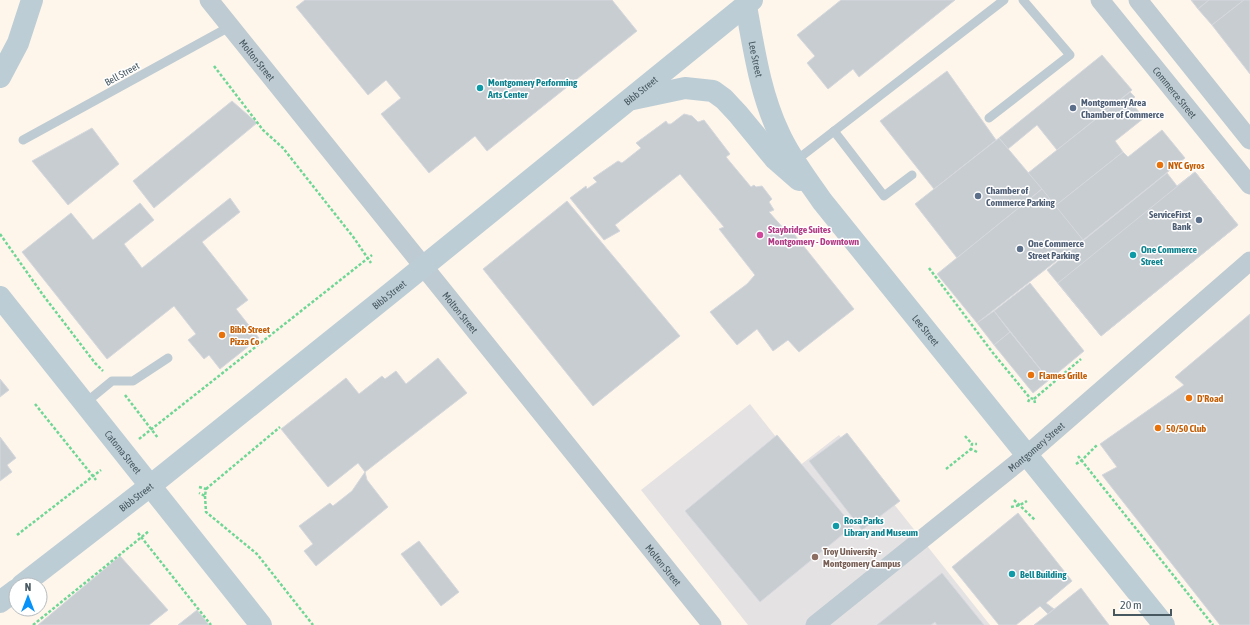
<svg xmlns="http://www.w3.org/2000/svg" width="1250" height="625" font-family="'Asap Condensed',sans-serif">
	<rect width="100%" height="100%" fill="#f4f1f1"/>
	<path fill="#fef6eb" fill-rule="evenodd" d="M0,0H1250V625H0ZM16,585H40V609H16Z"/>
	<polygon fill="#e5e2e3" points="750,404 799,466 839,435 990,625 748,625 641,490"/>
	<g fill="#c8cdd2" stroke="#d5d8dd">
		<polygon points="305,0 612,0 637,31 487,151 475,136 429,173 381,114 401,98 386,80 368,95 296,7"/>
		<polygon points="841,0 955,0 859,77 853,69 828,89 807,63 815,56 797,35"/>
		<polygon points="1191,0 1209,0 1198,9"/>
		<polygon points="1209,0 1244,0 1212,25 1198,9"/>
		<polygon points="1244,0 1250,0 1250,74 1212,25"/>
		<polygon points="1102,55 1132,90 1057,150 1037,125 1008,149 999,138"/>
		<polygon points="947,71 996,140 934,189 880,121"/>
		<polygon points="1130,92 1135,97 1130,101 1144,118 1115,141 1123,152 1055,206 1028,173"/>
		<polygon points="232,101 257,123 154,208 133,181"/>
		<polygon points="684,114 692,116 698,122 704,120 730,154 726,157 751,187 754,185 756,187 762,186 772,199 769,202 774,210 769,212 785,230 790,229 854,309 799,352 788,340 773,351 757,329 737,345 710,312 747,284 755,275 719,229 724,227 680,174 615,225 620,231 604,240 570,198 586,186 587,189 597,182 593,178 618,161 622,163 641,148 636,143 666,121 668,124 671,124"/>
		<polygon points="92,128 119,164 68,205 32,161"/>
		<polygon points="1162,130 1185,158 1083,240 1055,206 1123,152 1128,157"/>
		<polygon points="999,138 1042,189 957,258 915,204"/>
		<polygon points="1195,172 1238,225 1101,336 1047,270 1167,173 1177,186"/>
		<polygon points="1195,172 1238,225 1101,336 1058,283"/>
		<polygon points="1042,189 1083,240 977,323 937,274"/>
		<polygon points="230,198 240,212 202,242 248,300 236,309 259,338 220,369 209,355 204,359 188,340 196,334 174,306 107,359 22,252 71,213 93,240 140,203 154,220 124,244 142,268"/>
		<polygon points="567,201 680,336 593,406 483,269"/>
		<polygon points="1030,283 1084,351 1049,380 994,311"/>
		<polygon points="994,311 1010,332 994,345 977,323"/>
		<polygon points="1250,314 1250,625 1220,625 1102,475 1117,467 1100,444 1184,385 1175,377"/>
		<polygon points="1010,332 1049,380 1033,393 994,345"/>
		<polygon points="438,358 467,393 365,472 358,463 328,487 281,429 346,378 359,394 382,376 385,379 396,371 406,384"/>
		<polygon points="0,379 9,390 0,397"/>
		<polygon points="847,433 900,501 862,530 809,461"/>
		<polygon points="777,435 853,526 760,602 685,511"/>
		<polygon points="0,437 16,458 7,465 12,472 0,481"/>
		<polygon points="365,472 367,480 388,507 316,566 304,551 313,544 299,526 330,503 333,506 352,491"/>
		<polygon points="1018,513 1072,581 1046,603 1054,609 1048,614 1040,606 1016,625 999,625 952,567"/>
		<polygon points="419,541 459,592 441,606 401,554"/>
		<polygon points="120,556 168,610 149,625 38,625"/>
		<polygon points="942,573 984,625 937,625 935,622 931,625 877,625"/>
		<polygon points="1081,588 1109,625 1034,625 1048,614"/>
		<polygon points="197,610 209,625 178,625"/>
	</g>
	<g fill="none" stroke-linecap="round" stroke-linejoin="round">
		<g stroke="#70d696" stroke-width="2.5" stroke-dasharray="3 2" stroke-linecap="butt">
			<polyline points="214,66 263,130 283,148 354,238 371,263"/>
			<polyline points="0,234 43,295 95,363 103,371"/>
			<polyline points="929,268 993,353 1030,398"/>
			<polyline points="125,395 158,438"/>
			<polyline points="1034,399 1081,359"/>
			<polyline points="1028,402 1030,398 1034,399 1035,403"/>
			<polyline points="35,404 96,480"/>
			<polyline points="965,436 972,444"/>
			<polyline points="139,439 372,255"/>
			<polyline points="977,452 971,449 972,444 977,444"/>
			<polyline points="1078,456 1213,625"/>
			<polyline points="1076,464 1082,460 1097,445"/>
			<polyline points="946,469 971,449"/>
			<polyline points="199,487 206,489 205,496 199,493"/>
			<polyline points="206,489 280,427"/>
			<polyline points="205,496 206,512 257,554 313,625"/>
			<polyline points="1014,500 1035,520"/>
			<polyline points="1011,507 1020,505 1027,501"/>
			<polyline points="138,533 211,625"/>
			<polyline points="17,535 101,470"/>
			<polyline points="33,625 149,531"/>
		</g>
		<g stroke="#becbd2" stroke-width="9">
			<polyline points="989,118 1070,55 1023,0"/>
			<polyline points="834,131 884,196 912,175"/>
			<polyline points="23,140 231,26"/>
			<polyline points="794,162 1004,0"/>
			<polyline points="84,404 112,381 133,381 168,358"/>
		</g>
		<g stroke="#becbd2" stroke-width="19">
			<path id="s1" d="M209,0L712,625"/>
			<path id="s2" d="M1100,0L1250,185"/>
			<polyline points="1138,0 1250,140"/>
			<path id="s3" d="M815,625L1027,455L1250,261"/>
		</g>
		<g stroke="#bdcdd6" stroke-width="22">
			<path id="s4" d="M746,6C754,49 760,93 779,133C790,158 807,179 822,201L1164,625"/>
			<polyline points="0,77 18,43 32,0"/>
			<polyline points="633,99 685,88 713,91 724,99 738,114 775,159 799,180"/>
			<path id="s5" d="M0,297L261,625"/>
			<path id="s6" d="M22,585L150,486L392,292L752,0"/>
			<polyline points="0,602 16,590"/>
		</g>
	</g>
	<g fill="#0f9aa8" stroke="#fff" stroke-width="1.5">
		<circle cx="480" cy="88" r="4"/>
		<circle cx="1133" cy="255" r="4"/>
		<circle cx="836" cy="526" r="4"/>
		<circle cx="1012" cy="574" r="4"/>
	</g>
	<g fill="#5c6f8a" stroke="#fff" stroke-width="1.5">
		<circle cx="1073" cy="108" r="4"/>
		<circle cx="978" cy="196" r="4"/>
		<circle cx="1199" cy="220" r="4"/>
		<circle cx="1020" cy="249" r="4"/>
	</g>
	<g fill="#e8710a" stroke="#fff" stroke-width="1.5">
		<circle cx="1160" cy="165" r="4"/>
		<circle cx="222" cy="335" r="4"/>
		<circle cx="1031" cy="375" r="4"/>
		<circle cx="1189" cy="398" r="4"/>
		<circle cx="1158" cy="428" r="4"/>
	</g>
	<circle fill="#d1479c" stroke="#fff" stroke-width="1.5" cx="760" cy="235" r="4"/>
	<circle fill="#8d6e63" stroke="#fff" stroke-width="1.5" cx="815" cy="557" r="4"/>
	<g text-anchor="middle" dominant-baseline="central" stroke-width="3" stroke-linejoin="round" paint-order="stroke">
		<g font-size="10" fill="#475861" stroke="#fff">
			<text stroke="none"><textPath href="#s4" startOffset="54">Lee Street</textPath></text>
			<text stroke="none"><textPath href="#s1" startOffset="77">Molton Street</textPath></text>
			<text transform="translate(122 74) rotate(-29)">Bell Street</text>
			<text stroke="none"><textPath href="#s6" startOffset="792">Bibb Street</textPath></text>
			<text stroke="none"><textPath href="#s2" startOffset="119">Commerce Street</textPath></text>
			<text stroke="none"><textPath href="#s6" startOffset="468">Bibb Street</textPath></text>
			<text stroke="none"><textPath href="#s1" startOffset="401">Molton Street</textPath></text>
			<text stroke="none"><textPath href="#s4" startOffset="378">Lee Street</textPath></text>
			<text stroke="none"><textPath href="#s3" startOffset="284">Montgomery Street</textPath></text>
			<text stroke="none"><textPath href="#s5" startOffset="198">Catoma Street</textPath></text>
			<text stroke="none"><textPath href="#s6" startOffset="144">Bibb Street</textPath></text>
			<text stroke="none"><textPath href="#s1" startOffset="725">Molton Street</textPath></text>
		</g>
		<g font-size="10" font-weight="bold" fill="#0d838f" stroke="#fff" text-anchor="start">
			<text x="488" y="82">Montgomery Performing<tspan x="488" dy="12">Arts Center</tspan></text>
			<text x="1141" y="249">One Commerce<tspan x="1141" dy="12">Street</tspan></text>
			<text x="844" y="520">Rosa Parks<tspan x="844" dy="12">Library and Museum</tspan></text>
			<text x="1020" y="574">Bell Building</text>
		</g>
		<g font-size="10" font-weight="bold" fill="#4e5e75" stroke="#fff" text-anchor="start">
			<text x="1081" y="102">Montgomery Area<tspan x="1081" dy="12">Chamber of Commerce</tspan></text>
			<text x="986" y="190">Chamber of<tspan x="986" dy="12">Commerce Parking</tspan></text>
			<text x="1191" y="214" text-anchor="end">ServiceFirst<tspan x="1191" dy="12">Bank</tspan></text>
			<text x="1028" y="243">One Commerce<tspan x="1028" dy="12">Street Parking</tspan></text>
		</g>
		<g font-size="10" font-weight="bold" fill="#c56008" stroke="#fff" text-anchor="start">
			<text x="1168" y="165">NYC Gyros</text>
			<text x="230" y="329">Bibb Street<tspan x="230" dy="12">Pizza Co</tspan></text>
			<text x="1039" y="375">Flames Grille</text>
			<text x="1197" y="398">D'Road</text>
			<text x="1166" y="428">50/50 Club</text>
		</g>
		<g font-size="10" font-weight="bold" fill="#b23c85" stroke="#fff" text-anchor="start">
			<text x="768" y="229">Staybridge Suites<tspan x="768" dy="12">Montgomery - Downtown</tspan></text>
		</g>
		<g font-size="10" font-weight="bold" fill="#785e54" stroke="#fff" text-anchor="start">
			<text x="823" y="551">Troy University -<tspan x="823" dy="12">Montgomery Campus</tspan></text>
		</g>
	</g>
	<g transform="translate(28 597)"><circle r="19" fill="#ffffff" stroke="#b5bcc0"/>
	<path d="M0-3L7 15L0 10L-7 15Z" fill="#0692f8"/>
	<text y="-6" font-size="11" font-weight="bold" text-anchor="middle" fill="#475861">N</text>
	</g>
	<path d="M1114 609v6h57v-6" fill="none" stroke="#475861" stroke-width="2"/>
	<text x="1120" y="609" font-size="12" fill="#475861" stroke="#ffffff" stroke-width="3" paint-order="stroke">20 m</text>
</svg>
